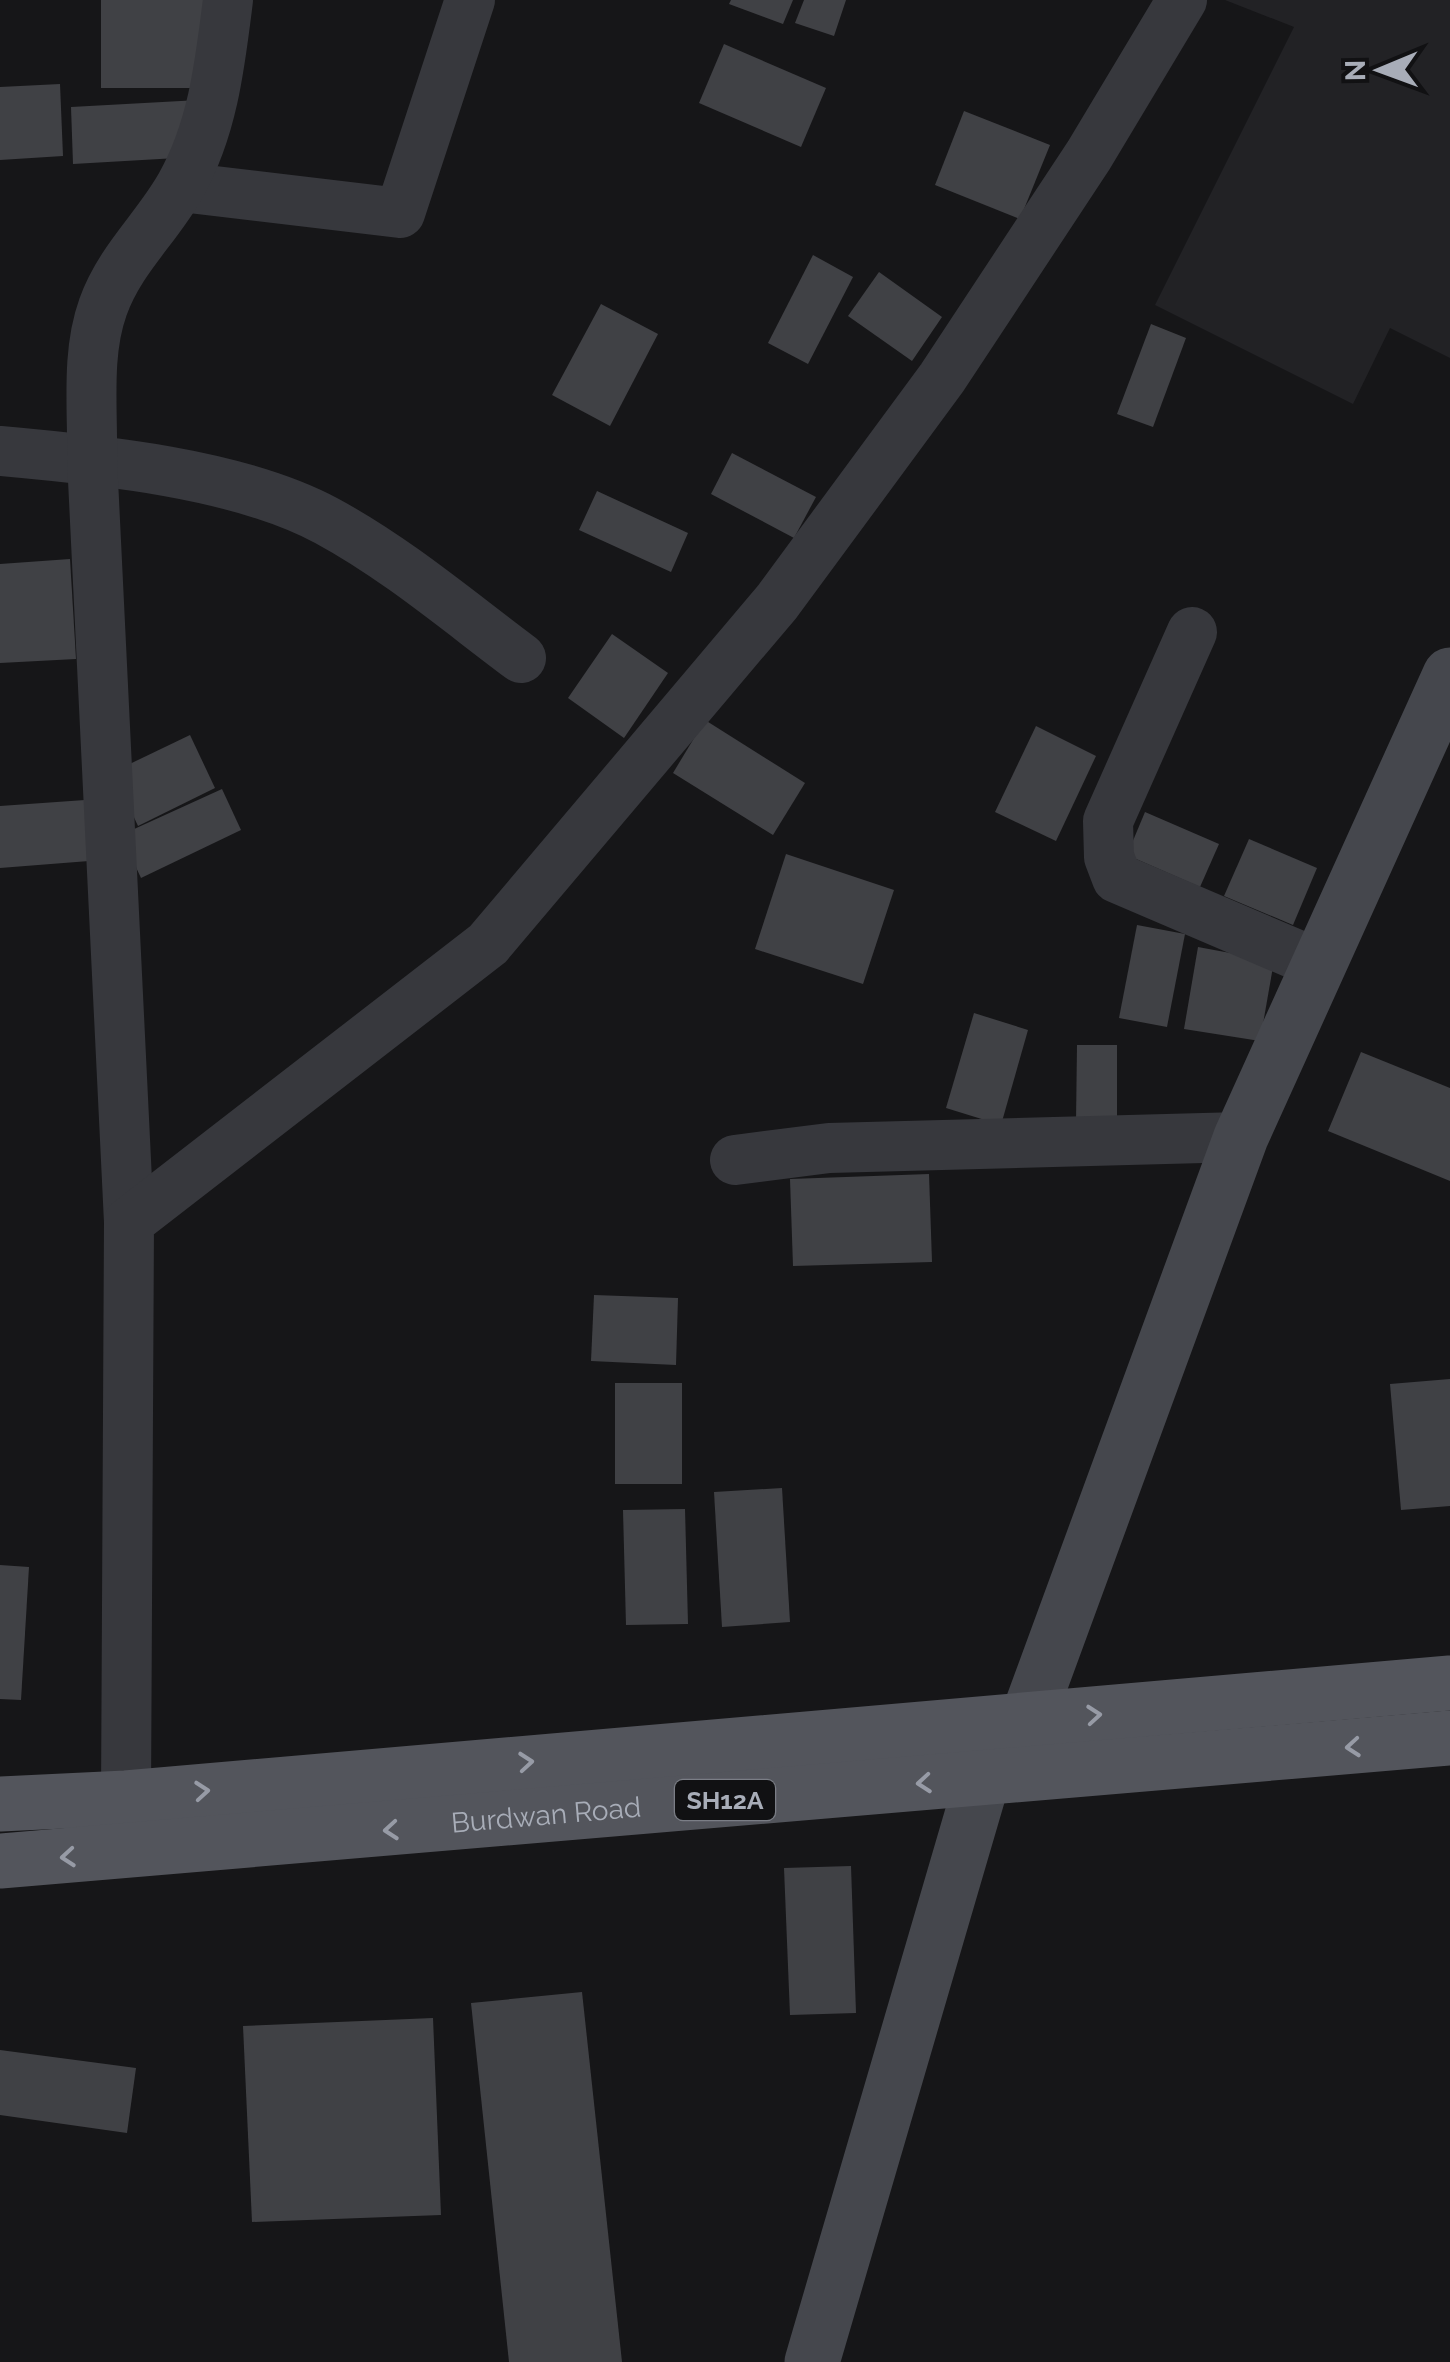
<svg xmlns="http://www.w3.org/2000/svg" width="1450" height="2362" font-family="Raleway,sans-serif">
	<rect width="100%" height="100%" fill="#161618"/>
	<polygon fill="#222225" points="1225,0 1450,0 1450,358 1390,328 1353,404 1155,305 1294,27"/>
	<g fill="#404145">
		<rect x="101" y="0" width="106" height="88"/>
		<polygon points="731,0 793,0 783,24 729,4"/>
		<polygon points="804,0 846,0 834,36 795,23"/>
		<polygon points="724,44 826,88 801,147 699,103"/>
		<polygon points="60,84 63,156 0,160 0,87"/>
		<polygon points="199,100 177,158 73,164 71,107"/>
		<polygon points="964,111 1050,145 1020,219 935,185"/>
		<polygon points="813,255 853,277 808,364 768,343"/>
		<polygon points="879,272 942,317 912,361 848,316"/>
		<polygon points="601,304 658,334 610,426 552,395"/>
		<polygon points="1151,324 1186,338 1153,427 1117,414"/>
		<polygon points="732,453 816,497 794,538 711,494"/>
		<polygon points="597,491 688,533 671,572 579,530"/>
		<polygon points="70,559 76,659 0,663 0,564"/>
		<polygon points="612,634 668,673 624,738 568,698"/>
		<polygon points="705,720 805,783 773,835 673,773"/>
		<polygon points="1036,726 1096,756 1056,841 995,812"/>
		<polygon points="190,735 215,788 138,826 113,772"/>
		<polygon points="222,789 241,830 141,878 121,835"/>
		<polygon points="85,800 89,861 0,868 0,806"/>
		<polygon points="1145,812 1219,844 1200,887 1127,855"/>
		<polygon points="1249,839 1317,868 1293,925 1224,896"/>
		<polygon points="786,854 894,890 863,984 755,949"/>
		<polygon points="1137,925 1185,934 1167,1027 1119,1018"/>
		<polygon points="1198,947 1274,961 1260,1041 1184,1029"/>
		<polygon points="974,1013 1028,1030 1001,1125 946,1108"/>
		<polygon points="1077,1045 1117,1045 1117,1124 1076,1123"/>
		<polygon points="1361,1052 1450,1088 1450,1181 1328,1131"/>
		<polygon points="929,1174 932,1262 793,1266 790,1179"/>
		<polygon points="594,1295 678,1298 676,1365 591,1361"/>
		<polygon points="1450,1379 1450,1506 1401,1510 1390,1384"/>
		<rect x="615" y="1383" width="67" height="101"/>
		<polygon points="782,1488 790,1622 722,1627 714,1492"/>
		<polygon points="685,1509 688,1624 626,1625 623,1510"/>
		<polygon points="0,1565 29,1567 21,1700 0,1699"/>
		<polygon points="851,1866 856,2013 790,2015 784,1868"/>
		<polygon points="582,1992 622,2362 509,2362 471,2003"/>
		<polygon points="433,2018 441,2215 252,2222 243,2026"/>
		<polygon points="0,2050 136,2068 127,2133 0,2115"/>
	</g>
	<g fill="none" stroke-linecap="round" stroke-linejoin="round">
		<g stroke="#37383d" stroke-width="50">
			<polyline points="181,187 400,213 470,0"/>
			<path d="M0,451C100,460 238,473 327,521C397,559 458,611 521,658"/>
			<polyline points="1192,632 1108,821 1109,857 1117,878 1316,963"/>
			<polyline points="735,1160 829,1148 1241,1137"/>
			<path d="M129,1222L92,459C93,409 86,354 103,307C120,259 157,228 181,185C213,128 220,64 228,0"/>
			<polyline points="126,1798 129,1222 488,944 777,602 942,378 1089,155 1182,0"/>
		</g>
		<g stroke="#45474d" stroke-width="55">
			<polyline points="1027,1720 1241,1137 1450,675"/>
			<polyline points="812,2362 983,1778"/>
		</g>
		<g stroke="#53555c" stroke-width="55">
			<polyline points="0,1804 126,1798 1450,1683"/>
			<path id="s1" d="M0,1861L1450,1738"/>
		</g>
	</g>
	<defs><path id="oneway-chevron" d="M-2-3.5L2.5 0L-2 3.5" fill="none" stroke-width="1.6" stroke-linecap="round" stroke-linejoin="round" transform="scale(2.5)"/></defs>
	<g stroke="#979ba6">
		<use href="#oneway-chevron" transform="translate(1094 1715) rotate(-5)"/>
		<use href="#oneway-chevron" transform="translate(1353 1747) rotate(175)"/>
		<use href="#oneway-chevron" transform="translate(526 1762) rotate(-5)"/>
		<use href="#oneway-chevron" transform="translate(924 1783) rotate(175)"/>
		<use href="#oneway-chevron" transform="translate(202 1791) rotate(-5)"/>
		<use href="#oneway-chevron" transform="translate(391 1830) rotate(175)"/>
		<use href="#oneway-chevron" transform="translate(68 1857) rotate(175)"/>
	</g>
	<g text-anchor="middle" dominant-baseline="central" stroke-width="8" stroke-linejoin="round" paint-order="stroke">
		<rect fill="#111113" stroke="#7b7e86" stroke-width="2.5" x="675" y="1780" width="100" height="40" rx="8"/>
		<g font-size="25" font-weight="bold" fill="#a8adb8">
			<text x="725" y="1800">SH12A</text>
		</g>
		<g font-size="28" fill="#a8adb8" stroke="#111113">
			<text stroke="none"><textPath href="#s1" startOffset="548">Burdwan Road</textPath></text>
		</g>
	</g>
	<g transform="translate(1380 70) rotate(269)" stroke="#111113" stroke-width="8" paint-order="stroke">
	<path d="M0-8L18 38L0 25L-18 38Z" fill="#a8adb8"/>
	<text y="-15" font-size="28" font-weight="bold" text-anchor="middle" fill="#a8adb8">N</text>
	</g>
</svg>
